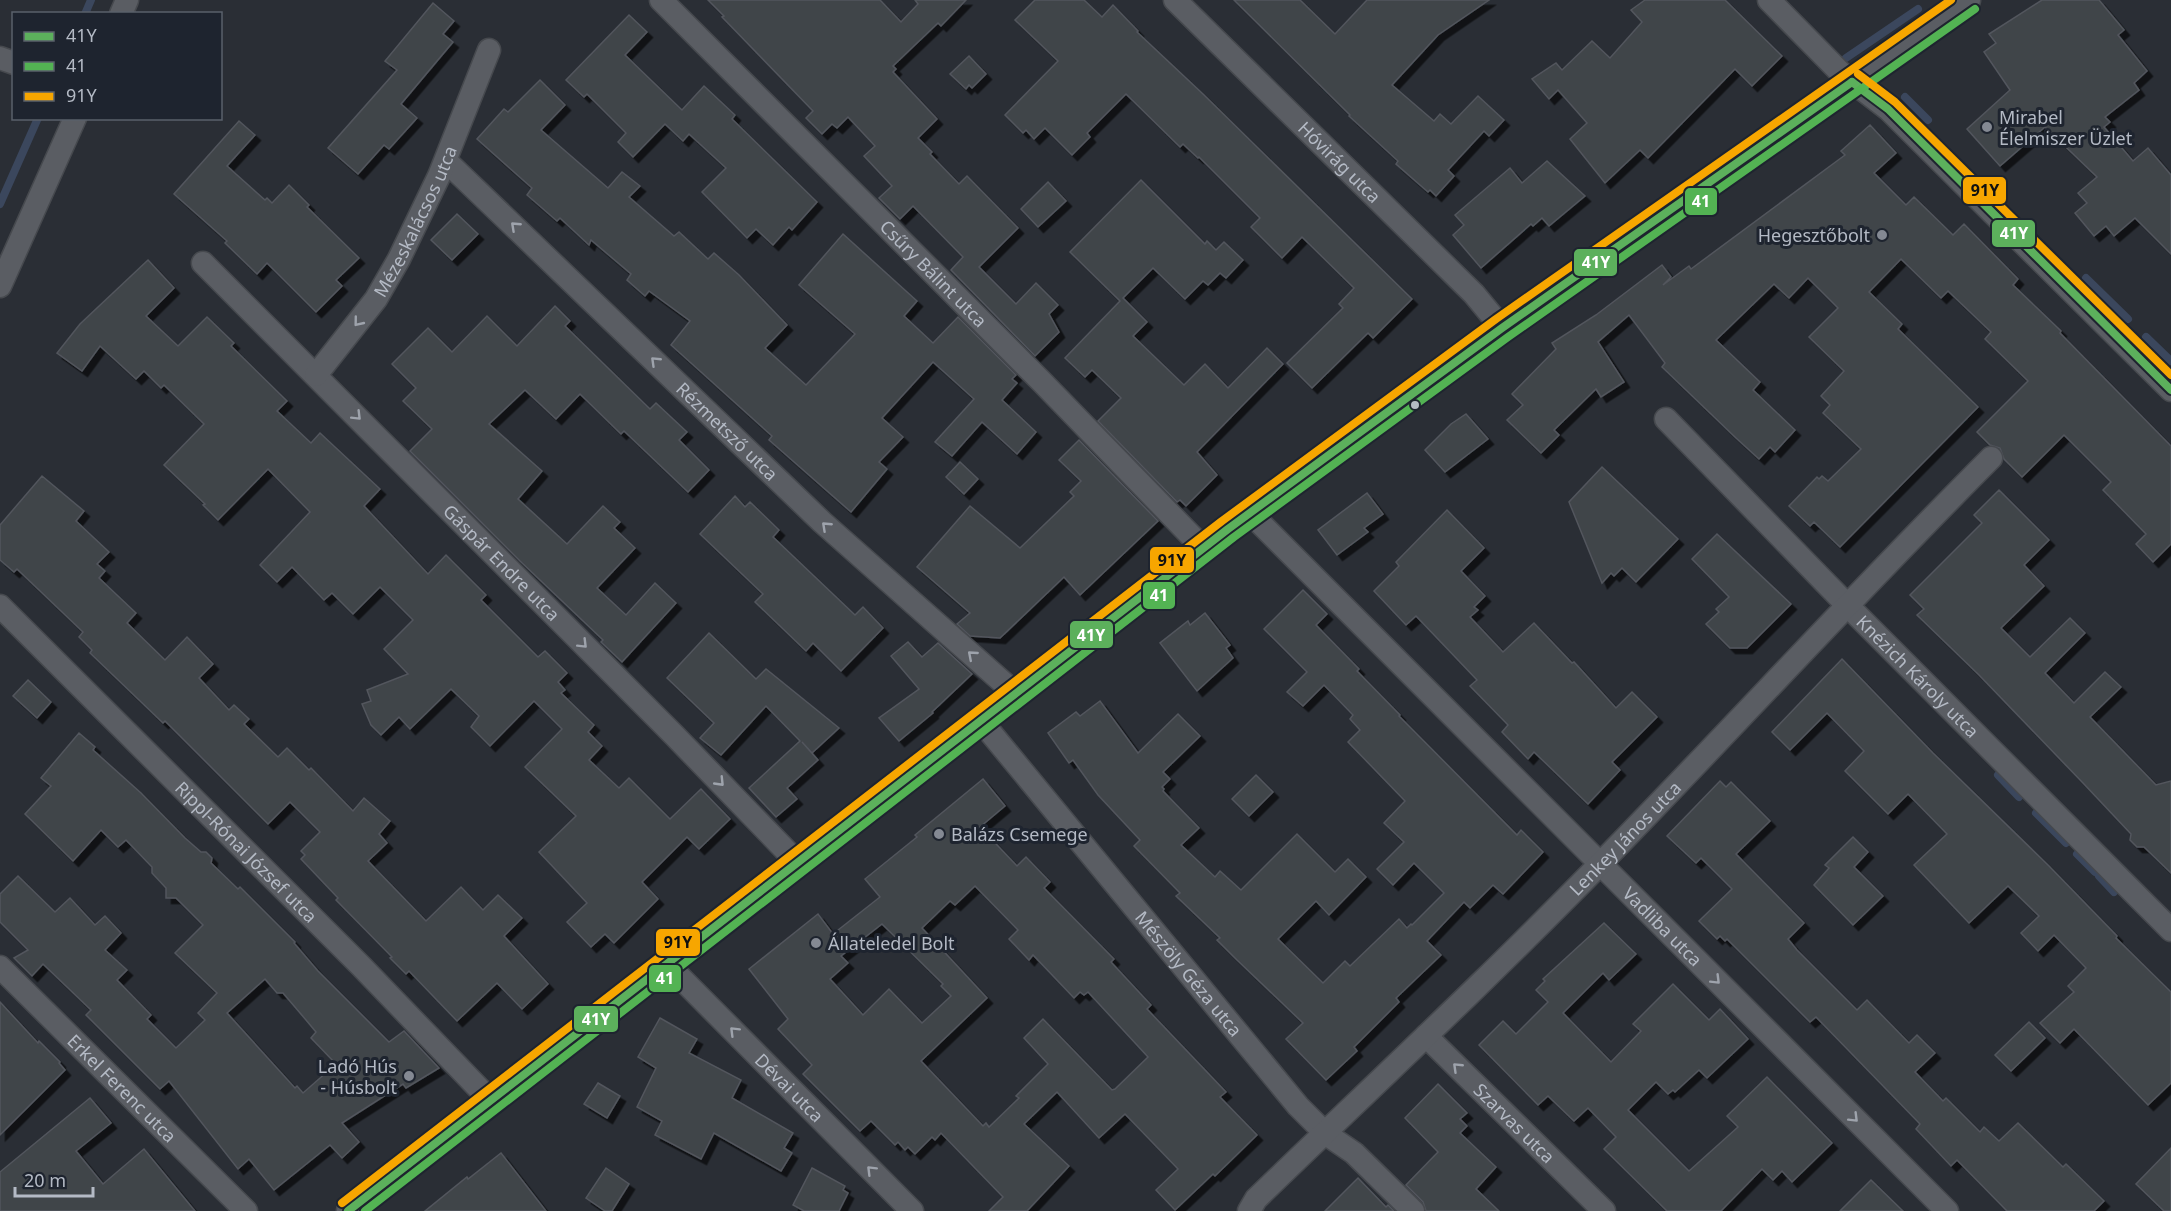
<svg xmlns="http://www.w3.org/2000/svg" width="2171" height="1211" font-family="'Noto Sans',sans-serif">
	<defs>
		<filter id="shadow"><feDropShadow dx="5.5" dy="5.5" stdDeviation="0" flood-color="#0009"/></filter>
	</defs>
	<rect width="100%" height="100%" fill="#2a2e35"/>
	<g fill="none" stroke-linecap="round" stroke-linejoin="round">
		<g stroke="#3b475d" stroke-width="8">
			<polyline points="85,14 91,0"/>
			<polyline points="1846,58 1918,9"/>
			<polyline points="1905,97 1928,120"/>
			<polyline points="0,204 38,118"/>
			<polyline points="2086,278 2128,319"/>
			<polyline points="2146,337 2171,361"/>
			<polyline points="1998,775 2019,797"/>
			<polyline points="2036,813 2066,843"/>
			<polyline points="2077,854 2095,872"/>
			<polyline points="2099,876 2114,892"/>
		</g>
	</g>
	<g fill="#41444a" stroke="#52565d" stroke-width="1.5" fill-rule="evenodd" filter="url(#shadow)">
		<polygon points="708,0 880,0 901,22 918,4 915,0 966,0 941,26 938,23 893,66 896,69 893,72 937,119 918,138 932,152 930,154 959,184 967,176 1018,228 979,267 1016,304 1036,283 1058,305 1049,314 1059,332 1035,356 951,270 963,257 913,206 900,219 879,198 892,186 864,156 875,146 848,117 837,128 832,124 822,134 806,118 813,111 722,17 724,16"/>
		<polygon points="1035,0 1084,0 1102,17 1113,5 1138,31 1137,32 1203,94 1412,299 1373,338 1368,333 1312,388 1287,363 1343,308 1339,304 1354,288 1302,237 1282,258 1251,227 1260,218 1199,157 1198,158 1183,144 1180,147 1126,94 1087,133 1090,137 1072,155 1045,128 1034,139 1026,130 1023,133 1005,115 1058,61 1015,20"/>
		<polygon points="1234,0 1300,0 1335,34 1367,0 1489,0 1438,35 1392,85 1434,121 1440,114 1451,124 1478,96 1504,120 1489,136 1484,131 1448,170 1454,176 1436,196 1430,190 1428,192 1396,164 1398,161 1349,116 1350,115"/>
		<polygon points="1645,0 1725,0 1782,56 1752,86 1735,69 1648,158 1640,150 1605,183 1570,139 1587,123 1558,90 1549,99 1532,79 1556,63 1562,70 1592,41 1610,58 1642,22 1631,10"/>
		<polygon points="2042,0 2099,0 2124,30 2118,35 2147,71 2134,83 2139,90 2105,117 2110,122 2104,127 2133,161 2148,148 2171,175 2171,254 2135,218 2114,236 2106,226 2094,236 2075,213 2087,203 2078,193 2097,177 2045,127 2000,166 1967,129 2010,90 1984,52 1996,43 1989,34"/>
		<polygon points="433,3 454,21 443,34 453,42 401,104 417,118 389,149 384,145 358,174 328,148 397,70 385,61"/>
		<polygon points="629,15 647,32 625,55 682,110 704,86 735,115 732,119 817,202 792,230 789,227 773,245 756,229 747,238 702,192 726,168 689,134 683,141 665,124 633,157 618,142 626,133 587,94 584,97 566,80"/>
		<polygon points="969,56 986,74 972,88 969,85 966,89 950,74"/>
		<polygon points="540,80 565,105 541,130 608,188 622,172 640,186 629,197 674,236 679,232 708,259 714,253 739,275 787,325 765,348 806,385 855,334 799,285 843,234 917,301 904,316 933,343 958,317 1016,375 1012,379 1017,383 1002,400 1036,432 1017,454 982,422 952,456 935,442 974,399 933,362 882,418 903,437 879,462 887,469 851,512 769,440 772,436 671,345 690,321 649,291 645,296 627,280 631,274 591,240 589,245 560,218 557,221 527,195 532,188 477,139 504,109 508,112"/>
		<polygon points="239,121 255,135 227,166 265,200 267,198 272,203 289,185 309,205 307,207 359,258 336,280 342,286 316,312 267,263 257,274 225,243 227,241 174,194"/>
		<polygon points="1870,125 1896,153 1874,173 1906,205 1914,197 1953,235 1964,224 2018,279 2013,285 2061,331 2060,333 2171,446 2171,544 2153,562 2136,544 2146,534 2103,490 2111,482 2064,435 2022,477 2004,459 2000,448 1990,445 1977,432 2028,381 1985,339 1991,332 1948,291 1941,298 1901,259 1869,292 1902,324 1898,329 1978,407 1840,547 1814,522 1810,526 1789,506 1817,477 1819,479 1822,476 1828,481 1861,449 1823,413 1830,405 1821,396 1844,371 1809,337 1838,308 1808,278 1789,298 1774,284 1716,340 1760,382 1753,390 1795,430 1775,452 1770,447 1759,459 1736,438 1662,367 1665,363 1629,315 1598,342 1624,382 1601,397 1596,389 1554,430 1559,435 1541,453 1507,420 1523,405 1512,394 1556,349 1552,343 1596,315 1662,265 1671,277 1663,285 1689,266 1691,269 1845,155 1841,151"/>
		<polygon points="1547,161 1585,196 1549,226 1542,218 1533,226 1531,224 1481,268 1453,235 1464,225 1455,215 1510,168 1522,183"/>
		<polygon points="1141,180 1205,244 1207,241 1216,250 1224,242 1243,260 1226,278 1220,273 1208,285 1203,281 1185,299 1153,268 1123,298 1147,322 1133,336 1184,385 1205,364 1228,388 1267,348 1283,364 1197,452 1217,475 1186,506 1180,500 1177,502 1098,421 1121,398 1092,370 1085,377 1065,358 1120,301 1070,252"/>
		<polygon points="1048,182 1066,201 1038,227 1021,209"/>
		<polygon points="457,214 478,234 452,260 431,240"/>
		<polygon points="148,260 174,288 146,316 178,346 207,317 234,343 231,346 287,401 277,411 311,443 320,433 380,489 364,506 428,574 446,555 486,595 481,600 538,657 545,651 567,673 558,682 565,690 561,693 594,725 588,732 602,746 589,760 619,788 629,778 670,819 701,789 730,819 699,849 687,837 642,882 658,899 614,943 605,934 591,947 567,922 587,903 539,852 576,816 525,767 562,729 534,701 490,746 471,727 479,716 451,689 410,729 399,717 381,735 371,725 362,704 371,701 367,690 408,674 384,649 413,620 380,587 353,614 332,593 324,600 292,567 277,582 260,565 310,512 268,469 218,520 203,505 205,504 164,465 204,424 164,385 161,388 144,371 136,379 100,346 82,371 57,353 80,324"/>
		<polygon points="555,306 570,321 565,326 650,409 656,403 687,432 679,440 709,470 688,492 624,431 621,434 580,394 556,419 525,390 489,424 542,471 518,499 567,544 603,506 620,522 614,528 635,548 597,588 626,615 655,583 676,603 622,662 601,642 603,640 520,561 410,451 432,429 403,401 416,388 392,364 428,328 452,352 487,316 517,346"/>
		<polygon points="1466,414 1488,439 1445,472 1425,450 1451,424"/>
		<polygon points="1079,440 1158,521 1080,595 1064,577 1000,638 970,636 957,624 970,613 917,567 970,506 1020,548 1074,496 1070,492 1081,481 1059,460"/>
		<polygon points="960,462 978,479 964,494 946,477"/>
		<polygon points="1602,467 1678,539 1636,582 1622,568 1614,576 1611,573 1602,583 1569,502"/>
		<polygon points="42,476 84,511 76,521 109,552 97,564 105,571 99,578 136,613 127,623 165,660 187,637 213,664 199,678 229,710 234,705 249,719 244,724 278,757 287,748 309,770 311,768 353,811 364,798 390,821 379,834 387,843 368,861 426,921 461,887 483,910 498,895 522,918 504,936 548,984 522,1009 497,983 457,1021 409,971 406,974 390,958 392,957 336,900 338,898 301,859 305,855 301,851 320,832 290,802 268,824 165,721 163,723 90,653 92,650 79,637 83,632 17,569 14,572 0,560 0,525"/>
		<polygon points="1999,490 2049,540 2024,565 2044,586 2001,628 2030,657 2070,618 2085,633 2045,673 2074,703 2105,672 2121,687 2090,717 2156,785 2171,781 2171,873 2144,847 2137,847 2130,840 2131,834 2083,783 1979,675 1917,615 1924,609 1910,595 1982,523 1974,515"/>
		<polygon points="1367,493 1383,514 1364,528 1368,532 1337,555 1318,530"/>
		<polygon points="735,496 745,507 750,502 779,530 773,537 855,615 863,607 883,628 841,671 813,643 806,651 755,602 763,594 700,534"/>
		<polygon points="1447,510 1484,548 1461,571 1485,596 1474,607 1478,610 1470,617 1503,652 1534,623 1572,663 1574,662 1616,708 1632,692 1657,717 1612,762 1620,770 1588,804 1534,752 1528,759 1502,732 1508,725 1470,686 1477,680 1416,616 1406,625 1374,591 1399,566 1396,562"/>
		<polygon points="1717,534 1791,604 1747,648 1730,648 1706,624 1719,612 1716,609 1729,597 1692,559"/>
		<polygon points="1303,590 1327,614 1316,625 1359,669 1357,671 1400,715 1399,716 1517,835 1521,830 1543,852 1503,894 1493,885 1470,908 1464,902 1427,941 1441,955 1396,998 1399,1002 1354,1047 1357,1051 1326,1080 1286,1039 1303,1023 1237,960 1217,940 1220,938 1176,896 1180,893 1134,846 1140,840 1098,795 1073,760 1069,763 1048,733 1076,712 1080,716 1100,701 1138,753 1178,714 1200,736 1163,772 1170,779 1162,787 1164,789 1163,791 1199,828 1181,845 1215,877 1220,871 1241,890 1297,834 1335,872 1348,859 1366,877 1329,915 1316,901 1278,939 1323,983 1345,961 1350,966 1399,919 1407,928 1411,924 1412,925 1444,893 1414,863 1393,885 1377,869 1404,842 1384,823 1405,801 1348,742 1360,730 1350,719 1353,715 1324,685 1303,706 1287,692 1307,672 1264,629"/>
		<polygon points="1205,613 1230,645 1226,648 1233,658 1197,691 1160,643 1188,621 1190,625"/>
		<polygon points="709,633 756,679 766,669 839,728 812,753 802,742 818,760 787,788 797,799 776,817 749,788 800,741 766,706 721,755 700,738 714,723 667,678"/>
		<polygon points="908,642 922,657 938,643 972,674 932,712 933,713 899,741 879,718 919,689 891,656"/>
		<polygon points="1842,659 1933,753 2049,866 2117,936 2116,938 2171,992 2171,1083 2148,1105 2074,1029 2060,1043 2040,1023 2074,992 2068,986 2086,968 2054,935 2038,951 2021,933 2039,916 2008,886 1969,923 1914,865 1947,834 1908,794 1888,814 1845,771 1864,751 1827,713 1790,750 1772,732"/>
		<polygon points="28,680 51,702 37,718 13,696"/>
		<path d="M79,733L95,747L93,750L141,793L185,838L201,852H206L212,858L211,863L238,889L240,887L295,942L294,943L318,971L389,1042L404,1031L439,1068L406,1088L403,1084L342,1123L359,1142L342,1158L330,1145L274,1190L249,1159L238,1169L169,1081L160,1089L86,1015L91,1010L43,964L32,976L14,958L28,950L0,922V894L18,876L55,912L70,898L95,925L105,916L121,933L105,950L127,970L117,980L151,1015L147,1019L176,1048L205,1020L198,1013L217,993L175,953L203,925L176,898H166V888L152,873V867L126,840L118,847L101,830L73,861L25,814L51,786L41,778ZM265,979L277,993H283L306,1020L316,1032L311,1038L336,1064L303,1093L297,1086L295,1088L227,1013Z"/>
		<polygon points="1256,775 1273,792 1249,816 1232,799"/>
		<path d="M983,779L1005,806L980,827L1017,866L1026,857L1050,882L1044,888L1114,959L1111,962L1151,1005L1147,1009L1226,1092L1220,1097L1257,1135L1215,1176L1213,1174L1175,1210L1156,1190L1178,1169L1125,1114L1099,1138L1057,1092L1024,1124L1069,1166L1027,1211H989L1003,1197L941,1133L935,1140L932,1137L915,1154L908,1147L905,1150L898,1142L895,1145L871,1121L860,1131L803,1074L812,1065L778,1029L788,1019L749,969L818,914L833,934L880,897L865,879L917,837L915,835ZM975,886L1018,930L1009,939L1029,960L1033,955L1074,998L1080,992L1084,995L1088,992L1148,1057L1115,1089L1112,1090L1043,1019L1024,1038L1048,1064L1016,1096L1019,1098L989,1127L986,1123L983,1126L921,1061L987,998L922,928L950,901L955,905ZM882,924L943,984L941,986L951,996L922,1023L889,989L863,1015L830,979L848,963L841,956Z"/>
		<polygon points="1720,781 1726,787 1731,782 1770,821 1736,854 1804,923 1788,939 1797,950 1857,1010 1867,1000 1909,1043 1917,1035 1935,1053 1915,1072 1943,1101 1946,1098 1980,1132 1984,1127 1999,1141 2018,1123 2063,1167 2066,1164 2104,1201 2094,1211 2007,1211 1957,1160 1951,1166 1916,1129 1920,1124 1816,1017 1810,1022 1727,939 1725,941 1720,936 1717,939 1699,921 1732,889 1701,858 1696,863 1667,836"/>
		<polygon points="1853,837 1868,852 1854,867 1883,896 1853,925 1814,885 1829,868 1825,865"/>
		<polygon points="1604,923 1636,954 1609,980 1603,973 1563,1013 1611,1062 1641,1031 1633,1024 1673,984 1709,1020 1720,1009 1748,1039 1707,1078 1699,1070 1675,1092 1673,1090 1668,1094 1656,1082 1628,1110 1689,1171 1738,1127 1727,1116 1767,1077 1832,1143 1792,1182 1782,1171 1773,1180 1762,1169 1721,1211 1667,1211 1604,1149 1616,1137 1588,1108 1574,1121 1548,1096 1538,1105 1479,1045 1503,1021 1516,1034 1548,1002 1536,990 1545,981 1543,979"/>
		<polygon points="0,1002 38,1043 39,1041 60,1062 59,1063 65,1070 0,1135"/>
		<polygon points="660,1018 697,1039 689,1053 741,1080 732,1098 793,1133 784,1148 792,1153 781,1171 714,1133 701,1159 655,1135 662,1121 637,1107 656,1068 638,1057"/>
		<polygon points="2029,1022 2045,1038 2011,1071 1995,1055"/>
		<polygon points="598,1083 620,1096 607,1118 584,1104"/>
		<polygon points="1438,1084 1467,1113 1460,1119 1467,1126 1460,1133 1496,1167 1476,1189 1499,1211 1426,1211 1423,1202 1406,1185 1438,1152 1405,1118"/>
		<polygon points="90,1098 111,1123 76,1151 103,1184 144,1149 195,1211 0,1211 0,1172"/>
		<polygon points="2171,1148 2171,1211 2164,1211 2136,1184"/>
		<polygon points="501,1153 546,1211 425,1211 467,1177 468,1179"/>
		<polygon points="606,1168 629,1184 612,1211 605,1211 586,1198"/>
		<polygon points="812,1168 845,1186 843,1190 848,1193 839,1211 804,1211 793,1205"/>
		<polygon points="1358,1178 1386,1207 1388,1205 1394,1211 1325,1211"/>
		<polygon points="1871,1180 1903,1211 1840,1211"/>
	</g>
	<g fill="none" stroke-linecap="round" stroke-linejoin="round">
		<g stroke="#46494e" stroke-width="25">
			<g id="street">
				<path id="s1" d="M661,0L1042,382L1203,548"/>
				<path id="s2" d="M1175,0L1474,294L1502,328"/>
				<polyline points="1769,0 1840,72 1888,109 2171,390"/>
				<polyline points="121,14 127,0"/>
				<polyline points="0,58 14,63"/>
				<path id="s3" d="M446,161L822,522L1016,694"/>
				<path id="s4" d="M203,263L674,735L798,863"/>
				<polyline points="0,286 75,118"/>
				<path id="s5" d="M316,375L376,299L399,259L439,176L489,50"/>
				<path id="s6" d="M1666,419L1848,606L2171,930"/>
				<path id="s7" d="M1250,513L1947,1211"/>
				<path id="s8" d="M0,606L361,966L491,1101"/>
				<path id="s9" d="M981,721L1298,1106L1326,1134L1354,1153L1413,1211"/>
				<path id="s10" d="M667,964L912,1211"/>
				<path id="s11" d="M0,967L246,1211"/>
				<path id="s12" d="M1426,1036L1604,1211"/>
				<polyline points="348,1211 1228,529 1502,328 1969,0"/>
				<path id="s13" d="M1249,1211L1256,1199C1372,1087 1490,977 1602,862C1733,728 1859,590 1991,458"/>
			</g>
		</g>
		<use href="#street" stroke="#5a5d63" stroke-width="22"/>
		<g stroke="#1e242f" stroke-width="12">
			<g id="bus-1">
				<polyline points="1852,82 1888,109 2171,390"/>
				<polyline points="348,1211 1228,529 1502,328 1852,82"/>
			</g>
		</g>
		<g stroke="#1e242f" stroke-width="12">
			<polyline id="bus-2" points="365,1211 1234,537 1508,337 1975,9"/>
		</g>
		<g stroke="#1e242f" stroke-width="12">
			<g id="bus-3">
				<polyline points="1858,74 1895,102 2171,375"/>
				<polyline points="342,1203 1222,521 1496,319 1951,0"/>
			</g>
		</g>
		<use href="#bus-1" stroke="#5cb05c" stroke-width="8"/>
		<use href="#bus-2" stroke="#53b353" stroke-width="8"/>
		<use href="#bus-3" stroke="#f7a600" stroke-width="8"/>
	</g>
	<defs><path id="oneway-chevron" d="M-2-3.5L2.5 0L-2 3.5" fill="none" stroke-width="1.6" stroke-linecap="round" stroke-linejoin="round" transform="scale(1.5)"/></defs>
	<g stroke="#9ea3ac">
		<use href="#oneway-chevron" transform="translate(515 226) rotate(-137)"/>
		<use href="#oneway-chevron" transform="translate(358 322) rotate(129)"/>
		<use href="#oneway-chevron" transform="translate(655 361) rotate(-136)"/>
		<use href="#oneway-chevron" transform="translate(357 416) rotate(45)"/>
		<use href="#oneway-chevron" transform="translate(826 526) rotate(-137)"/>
		<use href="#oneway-chevron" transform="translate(583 644) rotate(45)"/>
		<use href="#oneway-chevron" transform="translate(972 655) rotate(-139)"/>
		<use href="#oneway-chevron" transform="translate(720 782) rotate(46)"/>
		<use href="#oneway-chevron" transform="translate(1716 980) rotate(45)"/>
		<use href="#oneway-chevron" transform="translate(734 1031) rotate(-135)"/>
		<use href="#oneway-chevron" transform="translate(1457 1067) rotate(-136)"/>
		<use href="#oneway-chevron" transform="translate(1854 1118) rotate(45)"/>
		<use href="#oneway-chevron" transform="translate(871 1170) rotate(-135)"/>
	</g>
	<g fill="#848993" stroke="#1e242f" stroke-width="2">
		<circle cx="1987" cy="127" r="6"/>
		<circle cx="1882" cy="235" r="6"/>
		<circle cx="939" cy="834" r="6"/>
		<circle cx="816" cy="943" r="6"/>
		<circle cx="409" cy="1076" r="6"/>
	</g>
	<circle fill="#b4bac5" stroke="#1e242f" stroke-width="2" cx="1415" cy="405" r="5"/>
	<g text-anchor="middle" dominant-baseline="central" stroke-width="6" stroke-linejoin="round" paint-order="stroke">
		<g font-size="18" fill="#b4bac5" stroke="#1e242f" text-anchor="start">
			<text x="1999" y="117">Mirabel<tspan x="1999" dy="21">Élelmiszer Üzlet</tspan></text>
			<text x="1870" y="235" text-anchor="end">Hegesztőbolt</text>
			<text x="951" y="834">Balázs Csemege</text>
			<text x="828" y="943">Állateledel Bolt</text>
			<text x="397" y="1066" text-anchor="end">Ladó Hús<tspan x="397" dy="21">- Húsbolt</tspan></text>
		</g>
		<g font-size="18" fill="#b4bac5" stroke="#1e242f">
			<text stroke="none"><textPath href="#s2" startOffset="231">Hóvirág utca</textPath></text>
			<text stroke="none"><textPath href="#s5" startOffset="184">Mézeskalácsos utca</textPath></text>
			<text stroke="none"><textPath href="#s1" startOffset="386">Csűry Bálint utca</textPath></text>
			<text stroke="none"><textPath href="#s3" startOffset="390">Rézmetsző utca</textPath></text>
			<text stroke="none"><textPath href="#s4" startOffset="423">Gáspár Endre utca</textPath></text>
			<text stroke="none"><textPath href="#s6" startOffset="360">Knézich Károly utca</textPath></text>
			<text stroke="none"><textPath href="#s13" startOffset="530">Lenkey János utca</textPath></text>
			<text stroke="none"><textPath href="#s8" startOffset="348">Rippl-Rónai József utca</textPath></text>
			<text stroke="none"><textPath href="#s7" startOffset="584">Vadliba utca</textPath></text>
			<text stroke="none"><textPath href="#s9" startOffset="327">Mészöly Géza utca</textPath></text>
			<text stroke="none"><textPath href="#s10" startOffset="174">Dévai utca</textPath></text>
			<text stroke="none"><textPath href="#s11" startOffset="172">Erkel Ferenc utca</textPath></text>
			<text stroke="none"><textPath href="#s12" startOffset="124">Szarvas utca</textPath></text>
		</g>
	</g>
	<g stroke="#1e242f" stroke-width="2">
		<rect x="1962" y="176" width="45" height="29" rx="6" fill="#f7a600"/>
		<rect x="1684" y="187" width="34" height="29" rx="6" fill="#53b353"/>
		<rect x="1991" y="219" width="45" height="29" rx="6" fill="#5cb05c"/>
		<rect x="1573" y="248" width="45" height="29" rx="6" fill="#5cb05c"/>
		<rect x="1149" y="546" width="46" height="28" rx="6" fill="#f7a600"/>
		<rect x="1142" y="581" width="34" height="29" rx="6" fill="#53b353"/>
		<rect x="1069" y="620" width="45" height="29" rx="6" fill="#5cb05c"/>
		<rect x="655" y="928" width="46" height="29" rx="6" fill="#f7a600"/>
		<rect x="648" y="964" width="34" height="29" rx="6" fill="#53b353"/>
		<rect x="573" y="1005" width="46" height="28" rx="6" fill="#5cb05c"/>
	</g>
	<g font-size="16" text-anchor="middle" font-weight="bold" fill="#fff">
		<text x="1701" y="207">41</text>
		<text x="2014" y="239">41Y</text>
		<text x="1596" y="268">41Y</text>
		<text x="1159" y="601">41</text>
		<text x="1091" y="641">41Y</text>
		<text x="665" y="984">41</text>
		<text x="596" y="1025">41Y</text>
	</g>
	<g font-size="16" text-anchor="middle" font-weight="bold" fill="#111">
		<text x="1985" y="196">91Y</text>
		<text x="1172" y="566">91Y</text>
		<text x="678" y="948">91Y</text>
	</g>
	<rect x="12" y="12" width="210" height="108" fill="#1e242f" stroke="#5a606b" stroke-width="1.5"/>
	<rect x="24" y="32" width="30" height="9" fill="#5cb05c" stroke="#5a606b" stroke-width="1.5"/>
	<text x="66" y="42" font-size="18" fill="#b4bac5">41Y</text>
	<rect x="24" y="62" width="30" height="9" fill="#53b353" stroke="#5a606b" stroke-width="1.5"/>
	<text x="66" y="72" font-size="18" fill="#b4bac5">41</text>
	<rect x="24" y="92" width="30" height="9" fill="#f7a600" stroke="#5a606b" stroke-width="1.5"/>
	<text x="66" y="102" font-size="18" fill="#b4bac5">91Y</text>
	<path d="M15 1187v9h78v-9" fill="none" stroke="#b4bac5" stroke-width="3"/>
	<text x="24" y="1187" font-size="18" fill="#b4bac5" stroke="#1e242f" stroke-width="4.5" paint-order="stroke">20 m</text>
</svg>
